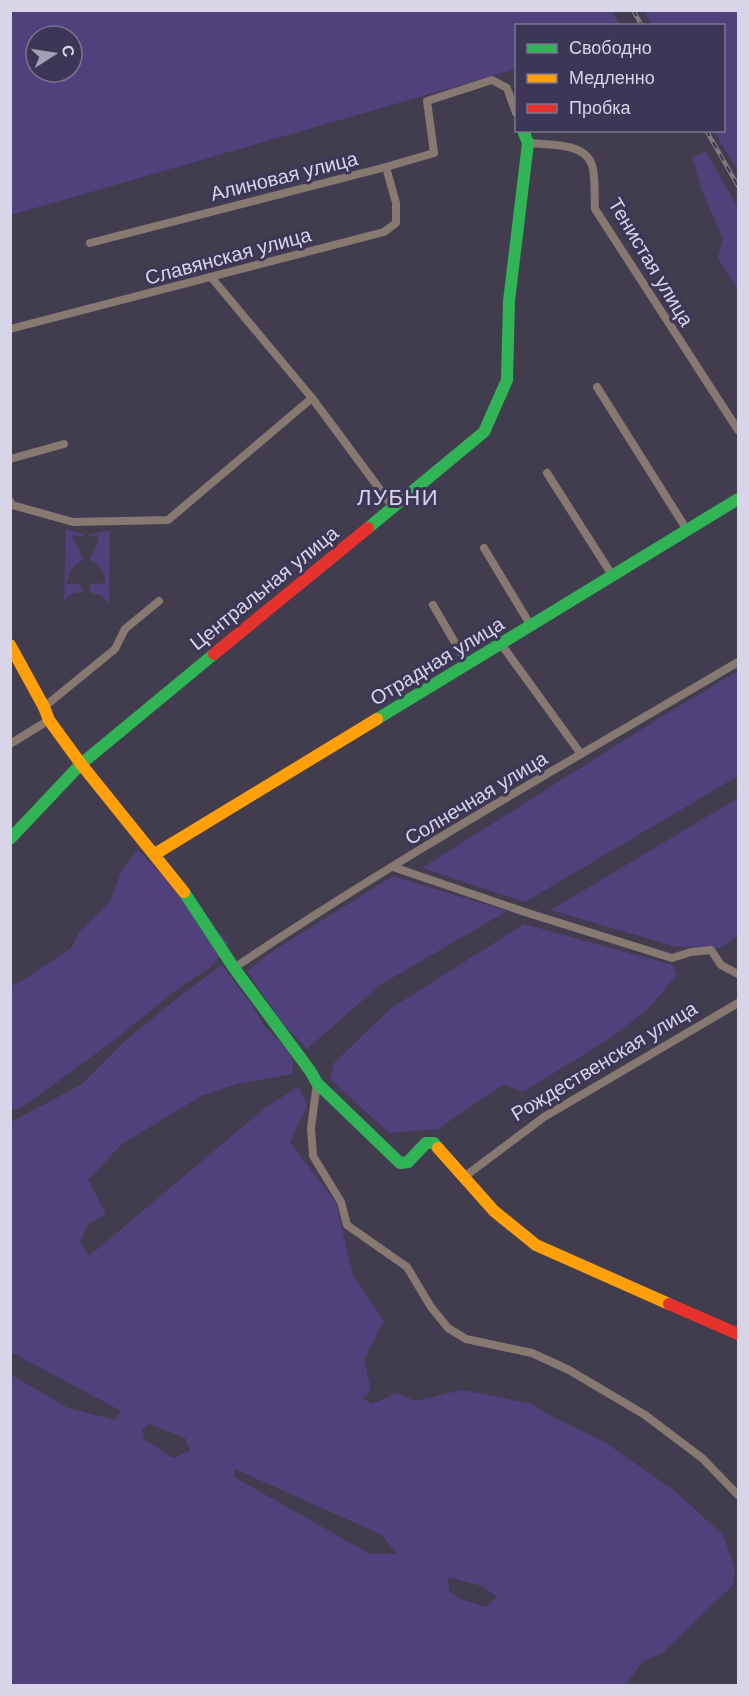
<svg xmlns="http://www.w3.org/2000/svg" width="749" height="1696" font-family="'DM Sans',sans-serif">
	<rect width="100%" height="100%" fill="#413d4f"/>
	<g fill="#50407c" fill-rule="evenodd">
		<path d="M611,10L620,25L516,26V69L11,215V11ZM36,36H72V72H36Z"/>
		<polygon points="643,11 738,11 738,171 714,131 724,130 724,26 652,25"/>
		<polygon points="706,152 738,208 738,289 718,258 723,239 703,193 692,157"/>
		<polygon points="66,529 83,534 83,537 72,535 83,559 71,569 66,584 80,584 83,592 73,593 64,600"/>
		<path d="M106,531H110L109,604L103,596L89,592L91,584L106,583C104,571 99,565 89,559L97,545L99,535L89,537V534Z"/>
		<polygon points="738,671 738,776 525,902 422,868 661,717"/>
		<polygon points="738,798 738,935 720,948 673,946 551,910"/>
		<polygon points="138,850 229,943 211,967 179,988 109,1044 21,1108 11,1110 10,986 23,980 71,948 79,932 110,902 122,869"/>
		<polygon points="393,876 507,911 380,985 307,1049 285,1026 247,972 265,956"/>
		<polygon points="524,924 673,965 676,976 647,1010 609,1039 523,1092 504,1084 438,1129 389,1133 330,1079 334,1063 390,1009"/>
		<path d="M222,965L252,1005L265,1027L287,1049L293,1061L292,1074L237,1084L201,1096L122,1144L88,1180L106,1214L88,1224L80,1242L89,1256L265,1108L299,1086L307,1106L290,1142L336,1203L353,1275L384,1321L364,1359L371,1391L362,1398L372,1404L397,1393L415,1401L462,1390L532,1404L551,1416L603,1441L675,1491L723,1535L735,1568L733,1585L662,1653L642,1662L625,1685H11L10,1374L68,1408L115,1420L121,1411L13,1353L11,1354V1122L82,1084L126,1040L185,992ZM149,1424L185,1438L190,1451L173,1458L144,1439L142,1429ZM235,1469L382,1535L397,1554H370L234,1477ZM447,1577L482,1586L497,1597L486,1607L460,1599L450,1592Z"/>
	</g>
	<g fill="none" stroke-linecap="round" stroke-linejoin="round">
		<g stroke="#877872" stroke-width="8">
			<path d="M528,143C547,145 585,142 592,165C596,178 594,195 595,209L738,430"/>
			<polyline points="90,243 386,167 434,153 427,101 492,80 507,88 516,113"/>
			<polyline points="211,277 312,398 393,507"/>
			<polyline points="10,329 384,232 396,223 396,203 386,167"/>
			<polyline points="597,387 687,530"/>
			<polyline points="10,459 64,444"/>
			<polyline points="547,473 612,575"/>
			<polyline points="10,501 12,505 73,522 168,520 312,398"/>
			<polyline points="484,548 531,626"/>
			<polyline points="433,605 468,665"/>
			<polyline points="501,644 581,754"/>
			<polyline points="44,707 115,649 125,629 159,601"/>
			<polyline points="10,744 49,720"/>
			<polyline points="393,867 528,913 672,958 691,952 711,950 721,965 738,974"/>
			<path d="M234,968C397,858 569,762 738,662"/>
			<polyline points="317,1083 311,1128 313,1156 341,1202 347,1225 407,1267 431,1307 448,1328 466,1339 532,1353 569,1370 645,1415 702,1458 738,1495"/>
			<polyline points="464,1177 544,1117 738,1003"/>
		</g>
		<g stroke="#30b455" stroke-width="12">
			<polyline points="368,528 484,432 507,380 509,301 528,143 523,130"/>
			<polyline points="377,719 738,499"/>
			<polyline points="10,839 81,764 214,654"/>
			<polyline points="184,892 234,968 311,1072 317,1083 400,1163 408,1162 426,1143 434,1143 438,1148"/>
		</g>
		<g stroke="#ff9f0a" stroke-width="12">
			<polyline points="10,645 44,707 49,720 81,764 184,892"/>
			<polyline points="155,854 377,719"/>
			<polyline points="438,1148 494,1211 536,1245 669,1304"/>
		</g>
		<g stroke="#e5322d" stroke-width="12">
			<polyline points="214,654 368,528"/>
			<polyline points="669,1304 738,1334"/>
		</g>
		<g stroke="#82797f" stroke-width="4.5">
			<g id="rail">
				<polyline points="633,10 642,26"/>
				<polyline points="706,130 738,186"/>
			</g>
		</g>
		<use href="#rail" stroke="#3d3656" stroke-width="2" stroke-dasharray="7" stroke-linecap="butt"/>
	</g>
	<g text-anchor="middle" dominant-baseline="central" stroke-width="6" stroke-linejoin="round" paint-order="stroke">
		<g font-size="20" fill="#d8d5e9" stroke="#3d3656">
			<text transform="translate(284 176) rotate(-14)">Алиновая улица</text>
			<text transform="translate(228 256) rotate(-15)">Славянская улица</text>
			<text transform="translate(651 262) rotate(59)">Тенистая улица</text>
			<text transform="translate(264 588) rotate(-39)">Центральная улица</text>
			<text transform="translate(437 661) rotate(-31)">Отрадная улица</text>
			<text transform="translate(476 798) rotate(-31)">Солнечная улица</text>
			<text transform="translate(604 1061) rotate(-31)">Рождественская улица</text>
		</g>
		<g font-size="22" letter-spacing="1.5" fill="#d8d5e9" stroke="#3d3656">
			<text x="398" y="497">ЛУБНИ</text>
		</g>
	</g>
	<rect width="749" height="1696" fill="none" stroke="#d8d5e9" stroke-width="24"/>
	<rect x="515" y="24" width="210" height="108" fill="#3d3656" stroke="#7b7691" stroke-width="1.5"/>
	<rect x="527" y="44" width="30" height="9" fill="#30b455" stroke="#7b7691" stroke-width="1.5"/>
	<text x="569" y="54" font-size="18" fill="#d8d5e9">Свободно</text>
	<rect x="527" y="74" width="30" height="9" fill="#ff9f0a" stroke="#7b7691" stroke-width="1.5"/>
	<text x="569" y="84" font-size="18" fill="#d8d5e9">Медленно</text>
	<rect x="527" y="104" width="30" height="9" fill="#e5322d" stroke="#7b7691" stroke-width="1.5"/>
	<text x="569" y="114" font-size="18" fill="#d8d5e9">Пробка</text>
	<g transform="translate(54 54) rotate(78)"><circle r="28" fill="#3d3656" stroke="#7b7691" stroke-width="1.5"/>
	<path d="M0-4.5L10 22L0 15L-10 22Z" fill="#a3a0b3"/>
	<text y="-9" font-size="16" font-weight="bold" text-anchor="middle" fill="#d8d5e9">С</text>
	</g>
</svg>
